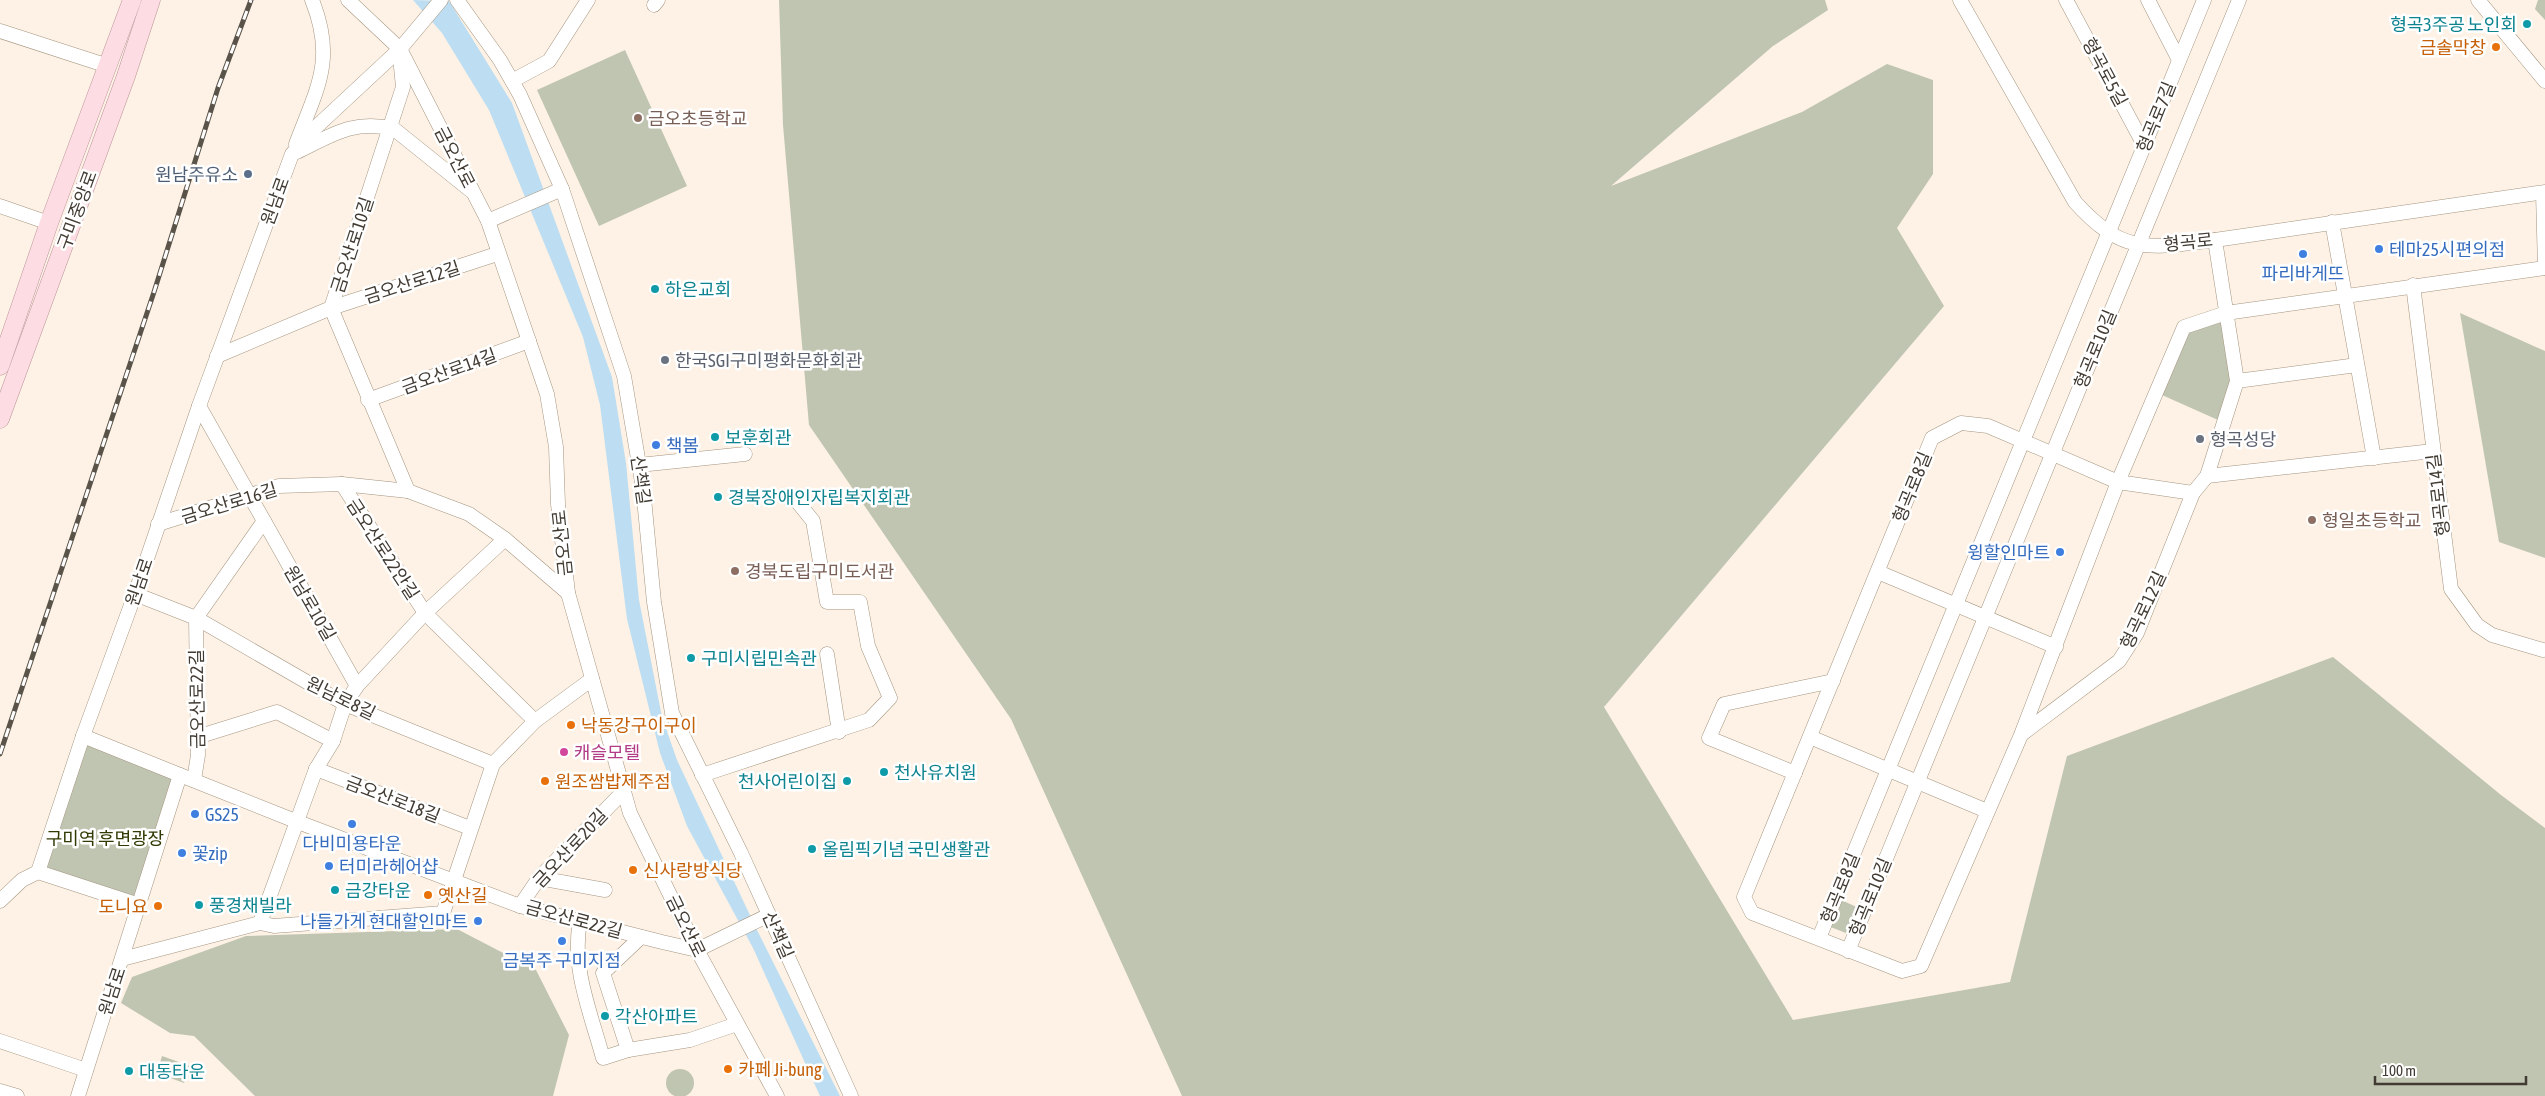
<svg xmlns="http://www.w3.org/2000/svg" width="2545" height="1096" font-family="'Asap Condensed','Noto Sans KR',sans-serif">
	<rect width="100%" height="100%" fill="#fdf2e5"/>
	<g fill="#c0c5b1">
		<polygon points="779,0 1825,0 1828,10 1773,46 1611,186 1802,112 1887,64 1933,80 1933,174 1897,228 1944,306 1604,707 1793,1020 2010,982 2067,756 2333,657 2501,795 2545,828 2545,1096 1182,1096 1011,719 809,425 783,125"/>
		<polygon points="2538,0 2545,0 2545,20 2535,9"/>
		<polygon points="625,50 687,186 599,226 537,90"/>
		<polygon points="2460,313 2545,351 2545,558 2499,542"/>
		<polygon points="2225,320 2233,381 2218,420 2162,395 2187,329"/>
		<polygon points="83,736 180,775 139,905 38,872"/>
		<polygon points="1837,898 1863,910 1851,935 1828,926"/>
		<polygon points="457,929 536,970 569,1035 553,1096 255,1096 194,1036 170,1033 121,1003 132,977 246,936"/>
		<polygon points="162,1056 190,1066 184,1083 157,1073"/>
		<circle cx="680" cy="1083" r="14"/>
	</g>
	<polygon fill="#bddef2" points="413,0 449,1 512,103 612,377 626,463 639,600 662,717 677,760 756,928 840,1096 820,1096 753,948 687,826 660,753 627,619 600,405 583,337 489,110 442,33"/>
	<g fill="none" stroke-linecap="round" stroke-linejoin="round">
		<g stroke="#a59580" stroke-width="15">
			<g id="minor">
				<polyline points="348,0 400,49 488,221 547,394 556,447 558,504 568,593 630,813 697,950 777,1096"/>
				<polyline points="457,0 500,60 520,95 562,189 624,376 643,488 654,602 672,713 741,853 851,1096"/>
				<path d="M1960,0L2075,202C2124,256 2149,248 2215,240L2545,192"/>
				<polyline points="2066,0 2144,145"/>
				<polyline points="2148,0 2179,60"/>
				<polyline points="2478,0 2545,81"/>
				<polyline points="654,5 658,0"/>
				<polyline points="0,31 108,66"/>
				<polyline points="400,57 403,87 331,308 408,491"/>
				<polyline points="512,81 549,61 588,0"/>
				<path d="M296,144C317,88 336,60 312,0"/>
				<path d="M297,152C332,135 354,119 394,129L470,190"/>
				<polyline points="2543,193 2545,268"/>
				<polyline points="0,206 49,223"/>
				<polyline points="488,221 562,189"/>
				<polyline points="2332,222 2374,458"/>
				<polyline points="2413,285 2451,589 2477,625 2492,635 2543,650"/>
				<polyline points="217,356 331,308 497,254"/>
				<polyline points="2237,381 2357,365"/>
				<polyline points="368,400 529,341"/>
				<polyline points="639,465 745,454"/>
				<polyline points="2207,476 2433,451"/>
				<polyline points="342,484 425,613 535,721"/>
				<polyline points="2193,493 2118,482 1988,426 1961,423 1932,438 1744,897 1752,913 1902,971 1921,966 2021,735 2118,482 2184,327 2226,313 2545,268"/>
				<polyline points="264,521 357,686"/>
				<polyline points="158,524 279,486 342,484 408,491 469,514 505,539 568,593"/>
				<polyline points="1878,572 2056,647"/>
				<polyline points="135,594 196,618 345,704 493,764"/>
				<polyline points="827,654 839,732"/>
				<polyline points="2022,734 2119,661 2137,633 2193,493 2207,476 2237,381 2215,240"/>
				<polyline points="83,736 38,872 139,905"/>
				<polyline points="197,737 277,712 333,741"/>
				<polyline points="1810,737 1987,811"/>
				<polyline points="316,769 470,828"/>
				<polyline points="1795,773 1709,738 1724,704 1833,681"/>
				<polyline points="180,775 298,822 520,906 662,942 697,950 769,915"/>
				<polyline points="702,775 869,720 890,698 868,646 860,602 827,602 813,521 796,500"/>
				<polyline points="194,780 198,755 196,618 264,521 199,406"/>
				<polyline points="539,878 605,890"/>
				<polyline points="0,901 22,880 38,872"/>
				<polyline points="520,906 539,878 623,792"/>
				<path d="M580,922C571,967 591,1014 603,1058L628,1050L690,1040L737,1024"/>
				<polyline points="260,923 316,769 333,741 345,704 357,686 425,613 505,539"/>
				<polyline points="1819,938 2204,0"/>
				<polyline points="1848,951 2239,0"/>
				<polyline points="122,959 260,923 274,926 443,913 493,764 535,721 592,679"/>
				<polyline points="0,1041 86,1070"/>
				<polyline points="628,1050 603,973 641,937"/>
				<polyline points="0,1091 17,1096"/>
				<polyline points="78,1096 180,775 83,736 135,594 199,406 292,154 314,129 400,49 441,0"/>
			</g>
		</g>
		<g stroke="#bb9499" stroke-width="19">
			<g id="major">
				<polyline points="0,366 49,223 132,0"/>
				<polyline points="0,419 126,76 151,0"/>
			</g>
		</g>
		<use href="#minor" stroke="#fff" stroke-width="14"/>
		<use href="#major" stroke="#fddce3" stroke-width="18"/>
		<g stroke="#5a534a" stroke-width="5">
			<polyline id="rail" points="0,754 154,292 218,88 251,0"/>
		</g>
		<use href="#rail" stroke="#fff" stroke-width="3" stroke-dasharray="9" stroke-linecap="butt"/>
	</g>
	<g fill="#0f9aa8" stroke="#fff" stroke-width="2">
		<circle cx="2527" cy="24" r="5"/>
		<circle cx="655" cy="289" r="5"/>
		<circle cx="715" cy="437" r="5"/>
		<circle cx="718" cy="497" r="5"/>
		<circle cx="691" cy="658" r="5"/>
		<circle cx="884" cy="772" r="5"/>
		<circle cx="847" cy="781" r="5"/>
		<circle cx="812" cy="849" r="5"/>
		<circle cx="335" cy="890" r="5"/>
		<circle cx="199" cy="905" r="5"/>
		<circle cx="605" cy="1016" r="5"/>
		<circle cx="129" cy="1071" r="5"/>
	</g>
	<g fill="#e8710a" stroke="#fff" stroke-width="2">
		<circle cx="2496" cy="47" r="5"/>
		<circle cx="571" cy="725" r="5"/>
		<circle cx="545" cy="781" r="5"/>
		<circle cx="633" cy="870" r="5"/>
		<circle cx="428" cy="895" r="5"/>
		<circle cx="158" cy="906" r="5"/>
		<circle cx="728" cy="1069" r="5"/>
	</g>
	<g fill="#8d6e63" stroke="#fff" stroke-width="2">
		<circle cx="638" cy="118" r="5"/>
		<circle cx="2312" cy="520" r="5"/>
		<circle cx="735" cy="571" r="5"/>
	</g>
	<circle fill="#5c6f8a" stroke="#fff" stroke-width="2" cx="248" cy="174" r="5"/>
	<g fill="#3f7fe0" stroke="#fff" stroke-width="2">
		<circle cx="2379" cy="249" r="5"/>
		<circle cx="2303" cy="254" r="5"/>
		<circle cx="656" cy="445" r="5"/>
		<circle cx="2060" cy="552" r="5"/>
		<circle cx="195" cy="814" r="5"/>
		<circle cx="352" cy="824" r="5"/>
		<circle cx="182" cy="853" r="5"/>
		<circle cx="329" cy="866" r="5"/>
		<circle cx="478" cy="921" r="5"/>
		<circle cx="562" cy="941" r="5"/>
	</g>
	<g fill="#6b7280" stroke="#fff" stroke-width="2">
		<circle cx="665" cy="360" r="5"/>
		<circle cx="2200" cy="439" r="5"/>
	</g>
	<circle fill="#d1479c" stroke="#fff" stroke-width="2" cx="564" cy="752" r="5"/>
	<g text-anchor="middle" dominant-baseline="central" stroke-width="5" stroke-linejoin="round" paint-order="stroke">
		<g font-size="18" fill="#0d838f" stroke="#fff" text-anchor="start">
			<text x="2517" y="24" text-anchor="end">형곡3주공 노인회</text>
			<text x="665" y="289">하은교회</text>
			<text x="725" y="437">보훈회관</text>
			<text x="728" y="497">경북장애인자립복지회관</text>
			<text x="701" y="658">구미시립민속관</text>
			<text x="894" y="772">천사유치원</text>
			<text x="837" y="781" text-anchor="end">천사어린이집</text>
			<text x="822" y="849">올림픽기념 국민생활관</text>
			<text x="345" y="890">금강타운</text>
			<text x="209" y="905">풍경채빌라</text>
			<text x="615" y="1016">각산아파트</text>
			<text x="139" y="1071">대동타운</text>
		</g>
		<g font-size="18" fill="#c56008" stroke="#fff" text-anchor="start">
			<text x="2486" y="47" text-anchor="end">금솔막창</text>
			<text x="581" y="725">낙동강구이구이</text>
			<text x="555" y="781">원조쌈밥제주점</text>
			<text x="643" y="870">신사랑방식당</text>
			<text x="438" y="895">옛산길</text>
			<text x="148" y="906" text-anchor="end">도니요</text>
			<text x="738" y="1069">카페 Ji-bung</text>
		</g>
		<g font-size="18" fill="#423b33" stroke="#fff">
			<text transform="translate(2105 72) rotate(62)">형곡로5길</text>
			<text transform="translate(2156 117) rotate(-68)">형곡로7길</text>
			<text transform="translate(455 157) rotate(63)">금오산로</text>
			<text transform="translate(275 201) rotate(-70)">원남로</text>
			<text transform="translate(77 210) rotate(-70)">구미중앙로</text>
			<text transform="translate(2188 242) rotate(-6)">형곡로</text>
			<text transform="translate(352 245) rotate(-72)">금오산로10길</text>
			<text transform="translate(412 282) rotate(-18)">금오산로12길</text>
			<text transform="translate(2095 349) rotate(-68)">형곡로10길</text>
			<text transform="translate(449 371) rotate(-20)">금오산로14길</text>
			<text transform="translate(641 480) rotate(82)">산책길</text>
			<text transform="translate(1912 487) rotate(-68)">형곡로8길</text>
			<text transform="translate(2438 495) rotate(-97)">형곡로14길</text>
			<text transform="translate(229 503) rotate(-17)">금오산로16길</text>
			<text transform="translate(562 543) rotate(-96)">금오산로</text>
			<text transform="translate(383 549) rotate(57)">금오산로22안길</text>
			<text transform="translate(139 582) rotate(-71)">원남로</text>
			<text transform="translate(310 603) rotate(60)">원남로10길</text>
			<text transform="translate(2143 610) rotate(-65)">형곡로12길</text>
			<text transform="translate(341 698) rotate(26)">원남로8길</text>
			<text transform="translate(197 699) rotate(-91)">금오산로22길</text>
			<text transform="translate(393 799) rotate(21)">금오산로18길</text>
			<text transform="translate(570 848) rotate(-47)">금오산로20길</text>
			<text transform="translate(1840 888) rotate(-68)">형곡로8길</text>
			<text transform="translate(1870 897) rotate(-68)">형곡로10길</text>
			<text transform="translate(574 919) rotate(15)">금오산로22길</text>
			<text transform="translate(686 926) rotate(64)">금오산로</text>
			<text transform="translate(778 935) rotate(66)">산책길</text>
			<text transform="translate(112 991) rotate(-72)">원남로</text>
		</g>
		<g font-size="18" fill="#785e54" stroke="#fff" text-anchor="start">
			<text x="648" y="118">금오초등학교</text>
			<text x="2322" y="520">형일초등학교</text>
			<text x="745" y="571">경북도립구미도서관</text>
		</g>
		<g font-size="18" fill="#4e5e75" stroke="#fff" text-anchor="end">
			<text x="238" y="174">원남주유소</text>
		</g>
		<g font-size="18" fill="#366cbe" stroke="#fff" text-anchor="start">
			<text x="2389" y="249">테마25시편의점</text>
			<text x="2303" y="273" text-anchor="middle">파리바게뜨</text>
			<text x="666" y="445">책봄</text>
			<text x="2050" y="552" text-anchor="end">윙할인마트</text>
			<text x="205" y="814">GS25</text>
			<text x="352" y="843" text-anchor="middle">다비미용타운</text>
			<text x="192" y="853">꽃zip</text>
			<text x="339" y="866">터미라헤어샵</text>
			<text x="468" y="921" text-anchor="end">나들가게 현대할인마트</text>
			<text x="562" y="960" text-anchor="middle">금복주 구미지점</text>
		</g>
		<g font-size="18" fill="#5b616d" stroke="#fff" text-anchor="start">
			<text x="675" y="360">한국SGI구미평화문화회관</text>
			<text x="2210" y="439">형곡성당</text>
		</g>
		<g font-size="18" fill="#b23c85" stroke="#fff" text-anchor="start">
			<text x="574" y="752">캐슬모텔</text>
		</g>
		<g font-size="18" fill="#313a03" stroke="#fff">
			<text x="105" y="838">구미역 후면광장</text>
		</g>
	</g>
	<path d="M2375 1076v8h151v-8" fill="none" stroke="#423b33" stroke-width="2.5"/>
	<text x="2382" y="1076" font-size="15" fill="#423b33" stroke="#ffffff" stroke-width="4" paint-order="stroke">100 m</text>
</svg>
